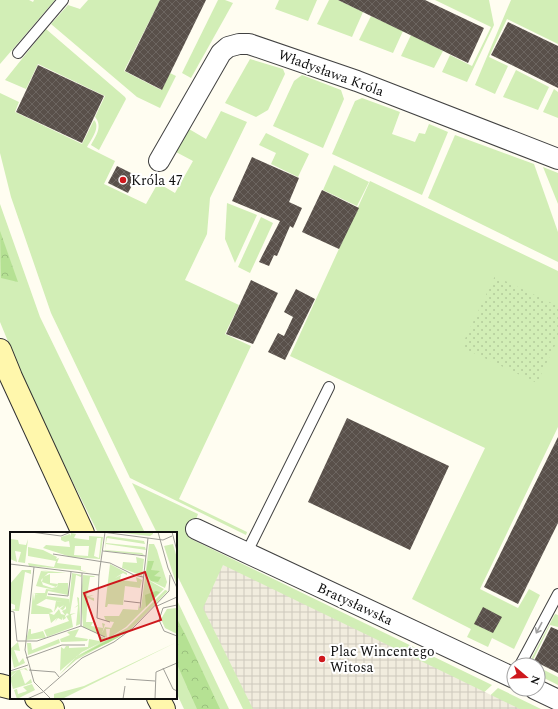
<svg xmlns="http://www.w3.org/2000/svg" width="558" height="709" font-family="Spectral,serif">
	<defs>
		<pattern id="forest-crowns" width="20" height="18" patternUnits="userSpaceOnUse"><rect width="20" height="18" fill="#b5e193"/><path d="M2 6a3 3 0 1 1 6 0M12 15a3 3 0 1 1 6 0" fill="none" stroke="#9ac07e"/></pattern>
		<pattern id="park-dots" width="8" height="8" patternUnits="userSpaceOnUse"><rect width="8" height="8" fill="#d2eeb6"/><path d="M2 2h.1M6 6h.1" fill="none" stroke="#b3cb9b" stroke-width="1.8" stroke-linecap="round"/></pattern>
		<pattern id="plaza-grid" width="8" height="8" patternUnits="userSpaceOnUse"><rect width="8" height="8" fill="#f1ecde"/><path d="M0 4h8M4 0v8" fill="none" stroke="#cdc9bd"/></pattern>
		<pattern id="building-cross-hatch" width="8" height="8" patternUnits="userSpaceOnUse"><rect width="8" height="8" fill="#59504a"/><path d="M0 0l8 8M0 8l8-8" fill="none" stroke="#6c6560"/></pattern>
	</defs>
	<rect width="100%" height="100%" fill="#fffdf1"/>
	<g fill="#d2eeb6">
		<polygon points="0,0 29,0 33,2 34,0 55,0 0,64"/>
		<polygon points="88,0 160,0 124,71 161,90 170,73 176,76 160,108 137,97 51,24 68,5 80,9"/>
		<polygon points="218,0 225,0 233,3 191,78 182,73"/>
		<polygon points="279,0 317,0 308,21 275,9"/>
		<polygon points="329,0 338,0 363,12 352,37 317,24"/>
		<polygon points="435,0 489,0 494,25 467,82 442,72 450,55 472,66 491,27"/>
		<polygon points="511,0 558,0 558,44 507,19 489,57 508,66 495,94 475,85"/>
		<polygon points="371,16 403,31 393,53 359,40"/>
		<path d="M46,29L125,97L126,99L99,150L91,145C96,136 103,126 95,117L105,96L38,64L26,89L5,80Z"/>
		<polygon points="411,35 443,51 434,68 401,56"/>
		<polygon points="250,59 283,69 285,74 268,110 256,117 225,103"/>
		<polygon points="516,70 549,87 538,110 503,97"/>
		<polygon points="302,75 341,90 344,99 323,148 273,126 294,81"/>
		<polygon points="554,89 558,92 558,118 543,112"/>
		<path d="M0,93L19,102L15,112L82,144L94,120C101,127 91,140 87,147L115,161L104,184L146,204L158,183L175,193L193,161L176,152L189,129L206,139L221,111L247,122L210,198L207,234L185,280L239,305L225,334L251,346L179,499L247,532L246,535L130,478L51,313L11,197L0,153Z"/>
		<polygon points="362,98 400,112 392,134 415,142 419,133 425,134 429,124 448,132 422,195 332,154 355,101"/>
		<polygon points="266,133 309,154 298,177 271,164 276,153 259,145"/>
		<polygon points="455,135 534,164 558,232 558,262 428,198"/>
		<polygon points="334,165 369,182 357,206 323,190"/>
		<polygon points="543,167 558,173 558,204"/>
		<polygon points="370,181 558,271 558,427 480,589 518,608 529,589 540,595 514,649 492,638 488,647 467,637 471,629 412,599 485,448 290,356"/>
		<polygon points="227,203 257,215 235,263 225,239"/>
		<polygon points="0,204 40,317 145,533 98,533 30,395 0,322"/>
		<polygon points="261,217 273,223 250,273 238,267"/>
		<polygon points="132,483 198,514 189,538 492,685 466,709 243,709 176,573 176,533 157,533"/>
		<polygon points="176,598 229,709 184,709 176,692"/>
		<polygon points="555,614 558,615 558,627 550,625 531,664 533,665 528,665"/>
		<polygon points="538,667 558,677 558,685 538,675"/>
		<polygon points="498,688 541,709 476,709"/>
	</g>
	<g fill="url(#forest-crowns)">
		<polygon points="0,231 18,282 1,278"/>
		<polygon points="176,617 186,636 220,709 197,709 176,662"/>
	</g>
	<polygon fill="url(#park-dots)" points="495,276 558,306 558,339 537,383 461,347"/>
	<polygon fill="url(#plaza-grid)" points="223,565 520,709 253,709 203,608"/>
	<g fill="url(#building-cross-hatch)">
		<polygon points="160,0 206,0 162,90 125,71"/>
		<polygon points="338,0 425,0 484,28 468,63"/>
		<polygon points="508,22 558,46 558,88 491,55"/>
		<polygon points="38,65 104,96 82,143 16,112"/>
		<polygon points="252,157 299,178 289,202 302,208 293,228 290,226 277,256 274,255 269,266 259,262 280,221 232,201"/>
		<polygon points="117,166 137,176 128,193 108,183"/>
		<polygon points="322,190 359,208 339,249 302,232"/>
		<polygon points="251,280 278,293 253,344 226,334"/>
		<polygon points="296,289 315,299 285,360 268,352 278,333 284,336 293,317 284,312"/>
		<polygon points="347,418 449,466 410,550 308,502"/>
		<polygon points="558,437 558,523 518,604 484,587"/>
		<polygon points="483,607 502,617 493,633 474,624"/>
		<polygon points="551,627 558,630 558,673 534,661"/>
	</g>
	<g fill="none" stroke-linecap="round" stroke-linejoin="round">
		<g stroke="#424242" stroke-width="12">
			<g id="service">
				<polyline points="18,53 63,0"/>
				<polyline points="247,552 329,387"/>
				<polyline points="520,665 558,594"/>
			</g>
		</g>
		<g stroke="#424242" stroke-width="22">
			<g id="minor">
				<polyline points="159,161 221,53 228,47 239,44 249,44 357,81 558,159"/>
				<polyline points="196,529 514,678"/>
				<polyline points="535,689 558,700"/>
			</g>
		</g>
		<g stroke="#313131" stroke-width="24">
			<g id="secondary">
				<polyline points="0,350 11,377 83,533"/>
				<polyline points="0,685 11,688"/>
				<polyline points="36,698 53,709"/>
				<polyline points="158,698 164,709"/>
			</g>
		</g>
		<use href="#service" stroke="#fff" stroke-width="10"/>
		<use href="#minor" stroke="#fff" stroke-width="20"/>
		<use href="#secondary" stroke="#fff7ac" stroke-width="22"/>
	</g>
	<defs><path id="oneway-shaft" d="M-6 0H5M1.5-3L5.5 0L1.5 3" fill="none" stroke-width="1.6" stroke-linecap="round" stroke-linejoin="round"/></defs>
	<use stroke="#9f9f9f" href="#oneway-shaft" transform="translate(539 628) rotate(118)"/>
	<g fill="#ce181d" stroke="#fff" stroke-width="1.5">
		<circle cx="123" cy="180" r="4"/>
		<circle cx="322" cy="659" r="4"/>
	</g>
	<g text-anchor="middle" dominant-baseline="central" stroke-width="4" stroke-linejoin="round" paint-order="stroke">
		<g font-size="14" fill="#0f0f0f" stroke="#fff">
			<text transform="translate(331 73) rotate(20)">Władysława Króla</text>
			<text transform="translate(355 604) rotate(25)">Bratysławska</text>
		</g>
		<g font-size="14" fill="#0f0f0f" stroke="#fff" text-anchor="start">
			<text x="131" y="180">Króla 47</text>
			<text x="330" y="651">Plac Wincentego<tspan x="330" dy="16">Witosa</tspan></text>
		</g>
	</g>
	<g transform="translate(10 532)">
		<rect width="167" height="167" fill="#fffdf1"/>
		<path d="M0,0L1,7L8,8L9,12L16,13L18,7L15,31L8,30L11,20L5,19L7,30L0,27ZM104,0H143V2L140,4ZM61,1L66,2L64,6L79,8V4L93,5L90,27L61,25L33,16L36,13L60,15L59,9L55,10L51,8V5L60,2L61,4ZM87,6H91L89,26L84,24ZM65,14H79L78,24L64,23ZM98,4L134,9L135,12L97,6L96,11L135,15L136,18L96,12L95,18L132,21L134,23L95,19L96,5ZM139,12H144L147,18L149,25L146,26L149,25L157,50L155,56L135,46ZM163,12L167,26V54L154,14ZM18,15L33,18L47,25L46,27L49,26L47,31L71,34V38L79,41L68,38L19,34L18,31L44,35L46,29L18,24ZM126,25L134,27L132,44L112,36L113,30L127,31ZM100,32L117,41V43L113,41L105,46L111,43L110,48L127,50L126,45L132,48L130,56L115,54L113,73L98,72L97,75H95ZM12,38H21V42L15,40L9,79H6L1,78L5,77V73L0,71V52ZM30,38L56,41H38L31,48L33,53L42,56L47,55L48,51H58V63L38,59L36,67L26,73L41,77L43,80L39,81L44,83L49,77L51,82L55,83L52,79L56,77V74L53,78L50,77L54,73L49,76L48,74L44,80L46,69L53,70L36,67L37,64L59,67V72L62,41L72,43L71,45L66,43L65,51L60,82L66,81L61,83L63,95L37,105L34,98L59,89L56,84L59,83L57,81L55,84L56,86L53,88L52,85V88L48,86L45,90L47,86L41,91L39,82H21L23,60L24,69L25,62L28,63L24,61H35L36,57L45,58L26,54L31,39L42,40ZM73,43L84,44L85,45H80L77,64L84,63L79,65L84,66V69L78,66L76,90H83L81,94L93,96L92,91L95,92L92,101L95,95L101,96L104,90L96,89L94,84H109L113,77L128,78L129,72V76H131L135,46L154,57L116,95L99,106L100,97H96L97,106L73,95L71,65H78H71ZM155,58L158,59L119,99L66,128L49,143L67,124L117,96ZM67,65L69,66L70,84V92L66,94L68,74L64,76L68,73ZM167,76V102L155,96L151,87L157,77ZM19,97H21V102L33,99L36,106L16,108ZM69,97L65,105L78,107L77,109L51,110L50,107L60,103L57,100ZM89,104L98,107L72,120L50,139L51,115L54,117L56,114H59V116L78,115L79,107L89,109ZM49,107L50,111L18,123L17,111H21L22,118ZM8,110L10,119L4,118L9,131L13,126L15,131L4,136L0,117ZM167,110L52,167H44V162L74,154ZM16,136L18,139L14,137L10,138L15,152L21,147L22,151L3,157L0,146L7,139L0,145V140ZM22,152L25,158L7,167L4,158L7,157L8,162L17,159L13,155Z" fill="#d2eeb6" fill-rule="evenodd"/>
		<path d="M138,29H144L141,38L150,39L144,44L151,45L148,50L141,49L136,41ZM146,59L150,60L136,75L135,63ZM114,99L109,105L98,111L69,124Z" fill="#b5e193"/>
		<path d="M40,42V51L48,52L46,55L32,50L33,45Z" fill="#d2eeb6"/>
		<path fill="none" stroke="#9f9e97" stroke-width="1" d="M5,0H20M21,0L51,4L61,0M92,0L153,8L162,4M95,0L89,43L87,86L100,90M148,0L158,36L167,56M162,0L167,19M93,19L136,24M43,22L100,31L124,43L133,45M0,32L89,43M24,35L15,118L24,150L41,167M38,62L58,64L61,40M114,69L131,71M167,73L153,76L149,88L154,99L167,104M147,74L167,65M130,76L138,6M0,79L4,80L7,109H27L71,94L95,105M71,94L72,41M16,126L52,113H75M153,136L163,157L167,159M19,138L45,140L49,145M0,139L18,133M116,147L145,149M17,167L33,160L72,126L104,110L123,96L159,59L160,43M113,167L115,154M145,167L146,140L167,131"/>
		<path fill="#ce181d" fill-opacity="0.15" stroke="#ce181d" stroke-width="2" d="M135,40L151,88L91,109L74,61Z"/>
		<rect width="167" height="167" fill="none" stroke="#0f0f0f" stroke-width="2"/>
	</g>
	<g transform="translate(526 677) rotate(109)"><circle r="19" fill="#ffffff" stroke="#9f9f9f"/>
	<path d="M0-3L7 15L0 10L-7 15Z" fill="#ce181d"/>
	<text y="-6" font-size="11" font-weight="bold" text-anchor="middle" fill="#0f0f0f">N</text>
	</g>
</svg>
